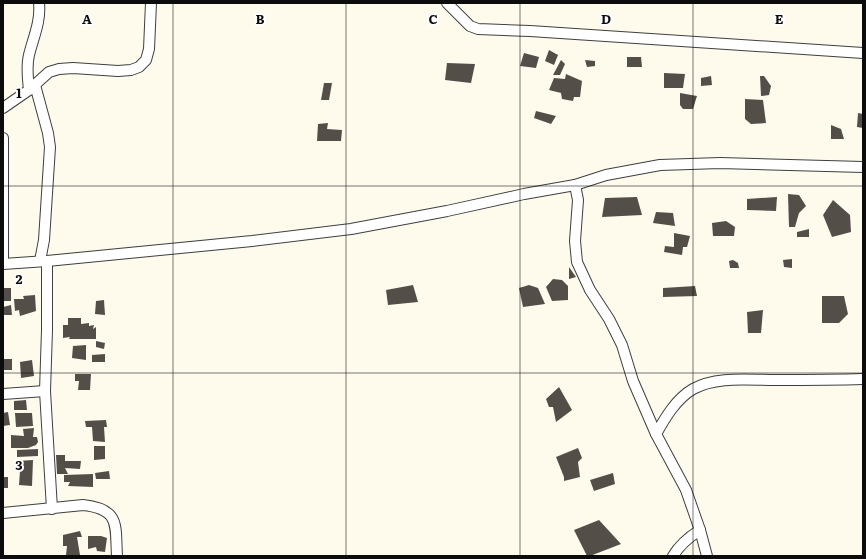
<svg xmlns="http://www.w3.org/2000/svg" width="866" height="559" font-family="Literata,serif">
	<rect width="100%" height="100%" fill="#fefbed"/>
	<g fill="#544e49">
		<polygon points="549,50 558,55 554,65 545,61"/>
		<polygon points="524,53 539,57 536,68 520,66"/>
		<polygon points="627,57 641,57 642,67 627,67"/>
		<polygon points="561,60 565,64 560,75 553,75"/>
		<polygon points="585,60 595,61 595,66 587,67"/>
		<polygon points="447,63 475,64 471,83 445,80"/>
		<polygon points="664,73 685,74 683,88 664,88"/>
		<polygon points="566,74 582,81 580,97 574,97 573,101 562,99 561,93 549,90 554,78 565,79"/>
		<polygon points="711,76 712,85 701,86 701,78"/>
		<polygon points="760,76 764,76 771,86 769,95 761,96"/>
		<polygon points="324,83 332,83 329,100 321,100"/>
		<polygon points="680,93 697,96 693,109 683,109 680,105"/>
		<polygon points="745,99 763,100 766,123 751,124 745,119"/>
		<polygon points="536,111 556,116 551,124 534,118"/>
		<polygon points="858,113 863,114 863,128 857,127"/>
		<polygon points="328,123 327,129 342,130 341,141 317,141 318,124"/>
		<polygon points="831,125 841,129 844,139 831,139"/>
		<polygon points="788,194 799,195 806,206 799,213 795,227 789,227"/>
		<polygon points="637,197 642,215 602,217 605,198"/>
		<polygon points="777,197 776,211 747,210 747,199"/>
		<polygon points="833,200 850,215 851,232 832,237 823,215"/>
		<polygon points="656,212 673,213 675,226 653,223"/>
		<polygon points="726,221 735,227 734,236 713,236 712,223"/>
		<polygon points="809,229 809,237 797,237 797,232"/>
		<polygon points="674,233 690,236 687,247 683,247 682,255 664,252 665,246 674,247"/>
		<polygon points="792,259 792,268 784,267 783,260"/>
		<polygon points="733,260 738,263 739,268 730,268 729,261"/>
		<polygon points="569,267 576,277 569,279"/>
		<polygon points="553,279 562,280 568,286 568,300 552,301 546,287"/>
		<polygon points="413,285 418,302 388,305 386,290"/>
		<polygon points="529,285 538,288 545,304 523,307 519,288"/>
		<polygon points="695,286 697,296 663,297 663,288"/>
		<rect x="3" y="288" width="8" height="13"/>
		<polygon points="35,295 36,311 20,316 19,310 15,311 14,299 24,299 23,296"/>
		<polygon points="822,296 844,296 848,314 839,323 822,323"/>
		<polygon points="104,300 105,315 95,314 96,301"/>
		<polygon points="11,305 12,315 3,315 3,307"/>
		<polygon points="763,310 761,333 748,333 747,312"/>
		<polygon points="68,318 81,318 81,324 89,323 89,326 94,325 93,329 96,327 96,339 69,339 70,337 63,338 63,325 68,325"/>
		<polygon points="96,341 105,343 104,349 96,347"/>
		<polygon points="86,345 86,360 72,358 73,346"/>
		<polygon points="105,354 105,362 92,362 92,355"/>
		<rect x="3" y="359" width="9" height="11"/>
		<polygon points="32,360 34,376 21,378 20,362"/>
		<polygon points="75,374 91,374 90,390 78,390 79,381 75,381"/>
		<polygon points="559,387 572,410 556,422 553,407 549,407 546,399"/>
		<polygon points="26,400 27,410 14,410 14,401"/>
		<polygon points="8,412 10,425 3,426 3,413"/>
		<polygon points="15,413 32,413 33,426 16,427"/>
		<polygon points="106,420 107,427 104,427 105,442 93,441 92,427 86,427 85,421"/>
		<polygon points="34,428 33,437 37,437 38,442 36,445 28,448 11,448 11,435 24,436 23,429"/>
		<polygon points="94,446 105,446 105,459 94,460"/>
		<polygon points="578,448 582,458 578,462 580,477 564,481 564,477 556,457"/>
		<polygon points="38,449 38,456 17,457 17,450"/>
		<polygon points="56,455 65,455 65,461 81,461 80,469 65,468 68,474 57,474"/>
		<polygon points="33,460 32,486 19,485 20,471 16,471 17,461"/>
		<polygon points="109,471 110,479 96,479 95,473"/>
		<polygon points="613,473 615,484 594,491 590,480"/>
		<polygon points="93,474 93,487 68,486 70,482 64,482 64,475"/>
		<rect x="3" y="477" width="5" height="11"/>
		<polygon points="599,520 621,544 590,556 587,556 574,530"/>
		<polygon points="80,531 82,537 77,537 80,555 66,555 67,546 63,546 63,535"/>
		<polygon points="88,536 101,536 107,538 105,552 97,551 96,547 88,549"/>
	</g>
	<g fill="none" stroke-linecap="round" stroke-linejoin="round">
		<g stroke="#3f3f3f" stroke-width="12">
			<g id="street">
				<polyline points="447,3 470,26 478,29 530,31 863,53"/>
				<polyline points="35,85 48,133 50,147 44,240 40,261"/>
				<path d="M29,90C28,79 26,67 29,55C33,38 41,22 39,3"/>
				<polyline points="3,108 29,90 49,72 59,69 73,68 118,71 131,70 139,67 146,60 149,49 151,3"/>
				<polyline points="3,138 3,264"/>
				<polyline points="575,185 578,200 575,241 577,262 590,290 609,319 622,345 633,381 656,434 686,490 700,530 707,556"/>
				<polyline points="47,261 47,330 45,391 52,509"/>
				<polyline points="3,264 47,261 252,241 351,229 447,211 524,194 575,185 606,175 660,165 720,163 863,167"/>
				<polyline points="3,394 45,391"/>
				<path d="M656,434C665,418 676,399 693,389C716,376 748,380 774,380C804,380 833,380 863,379"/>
				<path d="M3,513L83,505C121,509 115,526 117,556"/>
				<path d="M673,556C680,544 689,537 700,530"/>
			</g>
		</g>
		<use href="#street" stroke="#fff" stroke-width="10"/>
	</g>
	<path fill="none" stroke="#0c0c0c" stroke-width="1" stroke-opacity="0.55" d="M173,3V556M346,3V556M520,3V556M693,3V556M3,186H863M3,373H863"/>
	<g font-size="13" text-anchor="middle" font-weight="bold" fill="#0c0c0c" stroke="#fff" stroke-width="4" stroke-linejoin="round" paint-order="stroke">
		<text x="87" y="24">A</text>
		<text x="260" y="24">B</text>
		<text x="433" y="24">C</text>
		<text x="606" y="24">D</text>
		<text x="779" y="24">E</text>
		<text x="19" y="98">1</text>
		<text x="19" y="284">2</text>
		<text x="19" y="470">3</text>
	</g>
	<rect width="866" height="559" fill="none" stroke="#0c0c0c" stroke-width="8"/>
</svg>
